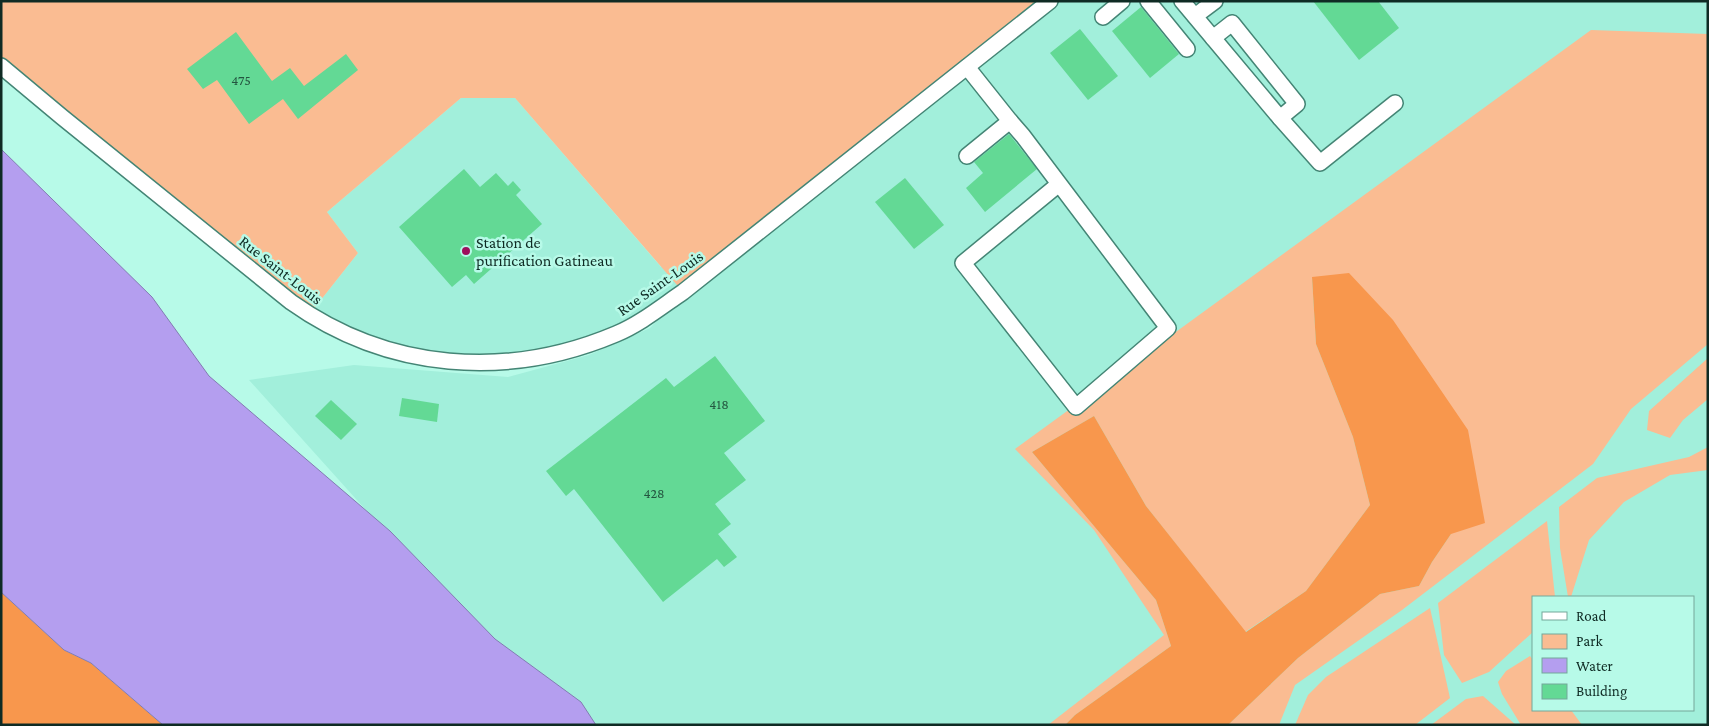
<svg xmlns="http://www.w3.org/2000/svg" width="1709" height="726" font-family="'Crimson Pro',serif">
	<rect width="100%" height="100%" fill="#b7fae8"/>
	<path fill="#a2efdb" fill-rule="evenodd" d="M1050,1H1708V725H548L391,538L249,380L354,365L508,377L589,355L650,328L681,295L568,350L427,359L309,315L358,253L327,212L461,98H515L661,267ZM1533,597H1693V710H1533Z"/>
	<g fill="#fabc92">
		<polygon points="1,1 1050,1 683,292 515,98 461,98 327,212 358,253 309,315 1,66"/>
		<polygon points="1591,30 1708,34 1708,344 1631,409 1593,464 1402,610 1295,685 1279,725 1228,725 1298,658 1380,594 1419,586 1432,562 1451,534 1312,277 1316,344 1353,437 1370,505 1306,591 1245,632 1146,506 1094,416 1032,452 1156,600 1171,646 1075,715 1065,725 1048,725 1164,635 1094,530 1015,449"/>
		<polygon points="1708,358 1708,399 1683,420 1670,438 1647,430 1649,411"/>
		<polygon points="1708,447 1708,470 1670,475 1624,502 1589,540 1571,597 1568,597 1560,548 1559,507 1597,478 1689,457"/>
		<polygon points="1547,521 1555,597 1533,597 1533,632 1489,672 1462,683 1444,655 1438,603"/>
		<polygon points="1430,608 1450,698 1415,725 1295,725 1308,695 1326,677"/>
		<polygon points="1530,656 1533,660 1533,710 1571,710 1582,725 1521,725 1502,694 1498,682 1506,671"/>
		<polygon points="1483,696 1516,725 1431,725 1466,699"/>
	</g>
	<g fill="#f8974d">
		<polygon points="1349,273 1393,320 1468,430 1485,523 1451,534 1432,562 1419,586 1380,594 1298,658 1228,725 1065,725 1075,715 1171,646 1156,600 1032,452 1094,416 1146,506 1246,632 1306,591 1370,505 1353,437 1316,344 1312,277"/>
		<polygon points="1,592 64,650 91,663 163,725 1,725"/>
	</g>
	<polygon fill="#b49eef" stroke="#827cb2" points="1,149 152,297 209,376 390,531 495,639 581,702 596,725 163,725 91,663 64,650 1,592"/>
	<g fill="#63d995">
		<polygon points="1313,1 1378,1 1399,28 1359,60"/>
		<polygon points="1141,7 1179,54 1150,78 1112,31"/>
		<polygon points="1080,29 1118,76 1088,100 1050,53"/>
		<polygon points="236,32 272,81 290,68 304,86 346,54 358,70 298,119 283,99 249,124 217,80 203,89 187,69"/>
		<polygon points="1009,134 1037,169 985,212 966,188 983,173 974,162"/>
		<polygon points="464,169 480,187 496,173 508,186 513,181 521,190 516,195 542,224 474,284 466,275 452,287 399,227"/>
		<polygon points="905,178 944,225 914,249 875,202"/>
		<polygon points="715,356 765,421 724,453 746,480 715,504 731,524 718,534 737,557 724,567 717,559 663,602 574,489 566,496 546,471 666,378 674,387"/>
		<polygon points="402,398 439,404 437,422 399,416"/>
		<polygon points="331,400 357,424 341,440 315,416"/>
	</g>
	<g fill="none" stroke-linecap="round" stroke-linejoin="round">
		<g stroke="#448575" stroke-width="18">
			<g id="minor">
				<polyline points="1148,1 1187,49"/>
				<polyline points="1182,1 1280,118 1320,163 1395,103"/>
				<polyline points="1195,16 1215,1"/>
				<polyline points="1103,17 1122,1"/>
				<polyline points="1213,38 1232,23 1297,104 1280,118"/>
				<path d="M1,66L62,117L291,302C388,371 507,380 616,334C640,324 661,307 683,292L1050,1"/>
				<polyline points="967,67 1010,121 967,156"/>
				<polyline points="1010,121 1023,136 1168,328 1076,407 963,263 1059,184"/>
			</g>
		</g>
		<use href="#minor" stroke="#fff" stroke-width="15"/>
	</g>
	<circle fill="#9e105c" stroke="#b7fae8" stroke-width="2" cx="466" cy="251" r="5"/>
	<g text-anchor="middle" dominant-baseline="central" stroke-width="5" stroke-linejoin="round" paint-order="stroke">
		<g font-size="14" fill="#245640">
			<text x="241" y="80">475</text>
			<text x="719" y="404">418</text>
			<text x="654" y="493">428</text>
		</g>
		<g font-size="16" fill="#0f2b24" stroke="#b7fae8" text-anchor="start">
			<text x="476" y="242">Station de<tspan x="476" dy="18">purification Gatineau</tspan></text>
		</g>
		<g font-size="16" fill="#0f2b24" stroke="#b7fae8">
			<text transform="translate(281 270) rotate(38)">Rue Saint-Louis</text>
			<text transform="translate(660 283) rotate(-35)">Rue Saint-Louis</text>
		</g>
	</g>
	<rect width="1709" height="726" fill="none" stroke="#0f2b24" stroke-width="5"/>
	<rect x="1532" y="596" width="162" height="115" fill="#b7fae8" stroke="#74a79a"/>
	<rect x="1542" y="612" width="25" height="8" fill="#ffffff" stroke="#74a79a"/>
	<text x="1576" y="621" font-size="15" fill="#0f2b24">Road</text>
	<rect x="1542" y="634" width="25" height="15" fill="#fabc92" stroke="#74a79a"/>
	<text x="1576" y="646" font-size="15" fill="#0f2b24">Park</text>
	<rect x="1542" y="658" width="25" height="15" fill="#b49eef" stroke="#74a79a"/>
	<text x="1576" y="671" font-size="15" fill="#0f2b24">Water</text>
	<rect x="1542" y="684" width="25" height="15" fill="#63d995" stroke="#74a79a"/>
	<text x="1576" y="696" font-size="15" fill="#0f2b24">Building</text>
</svg>
